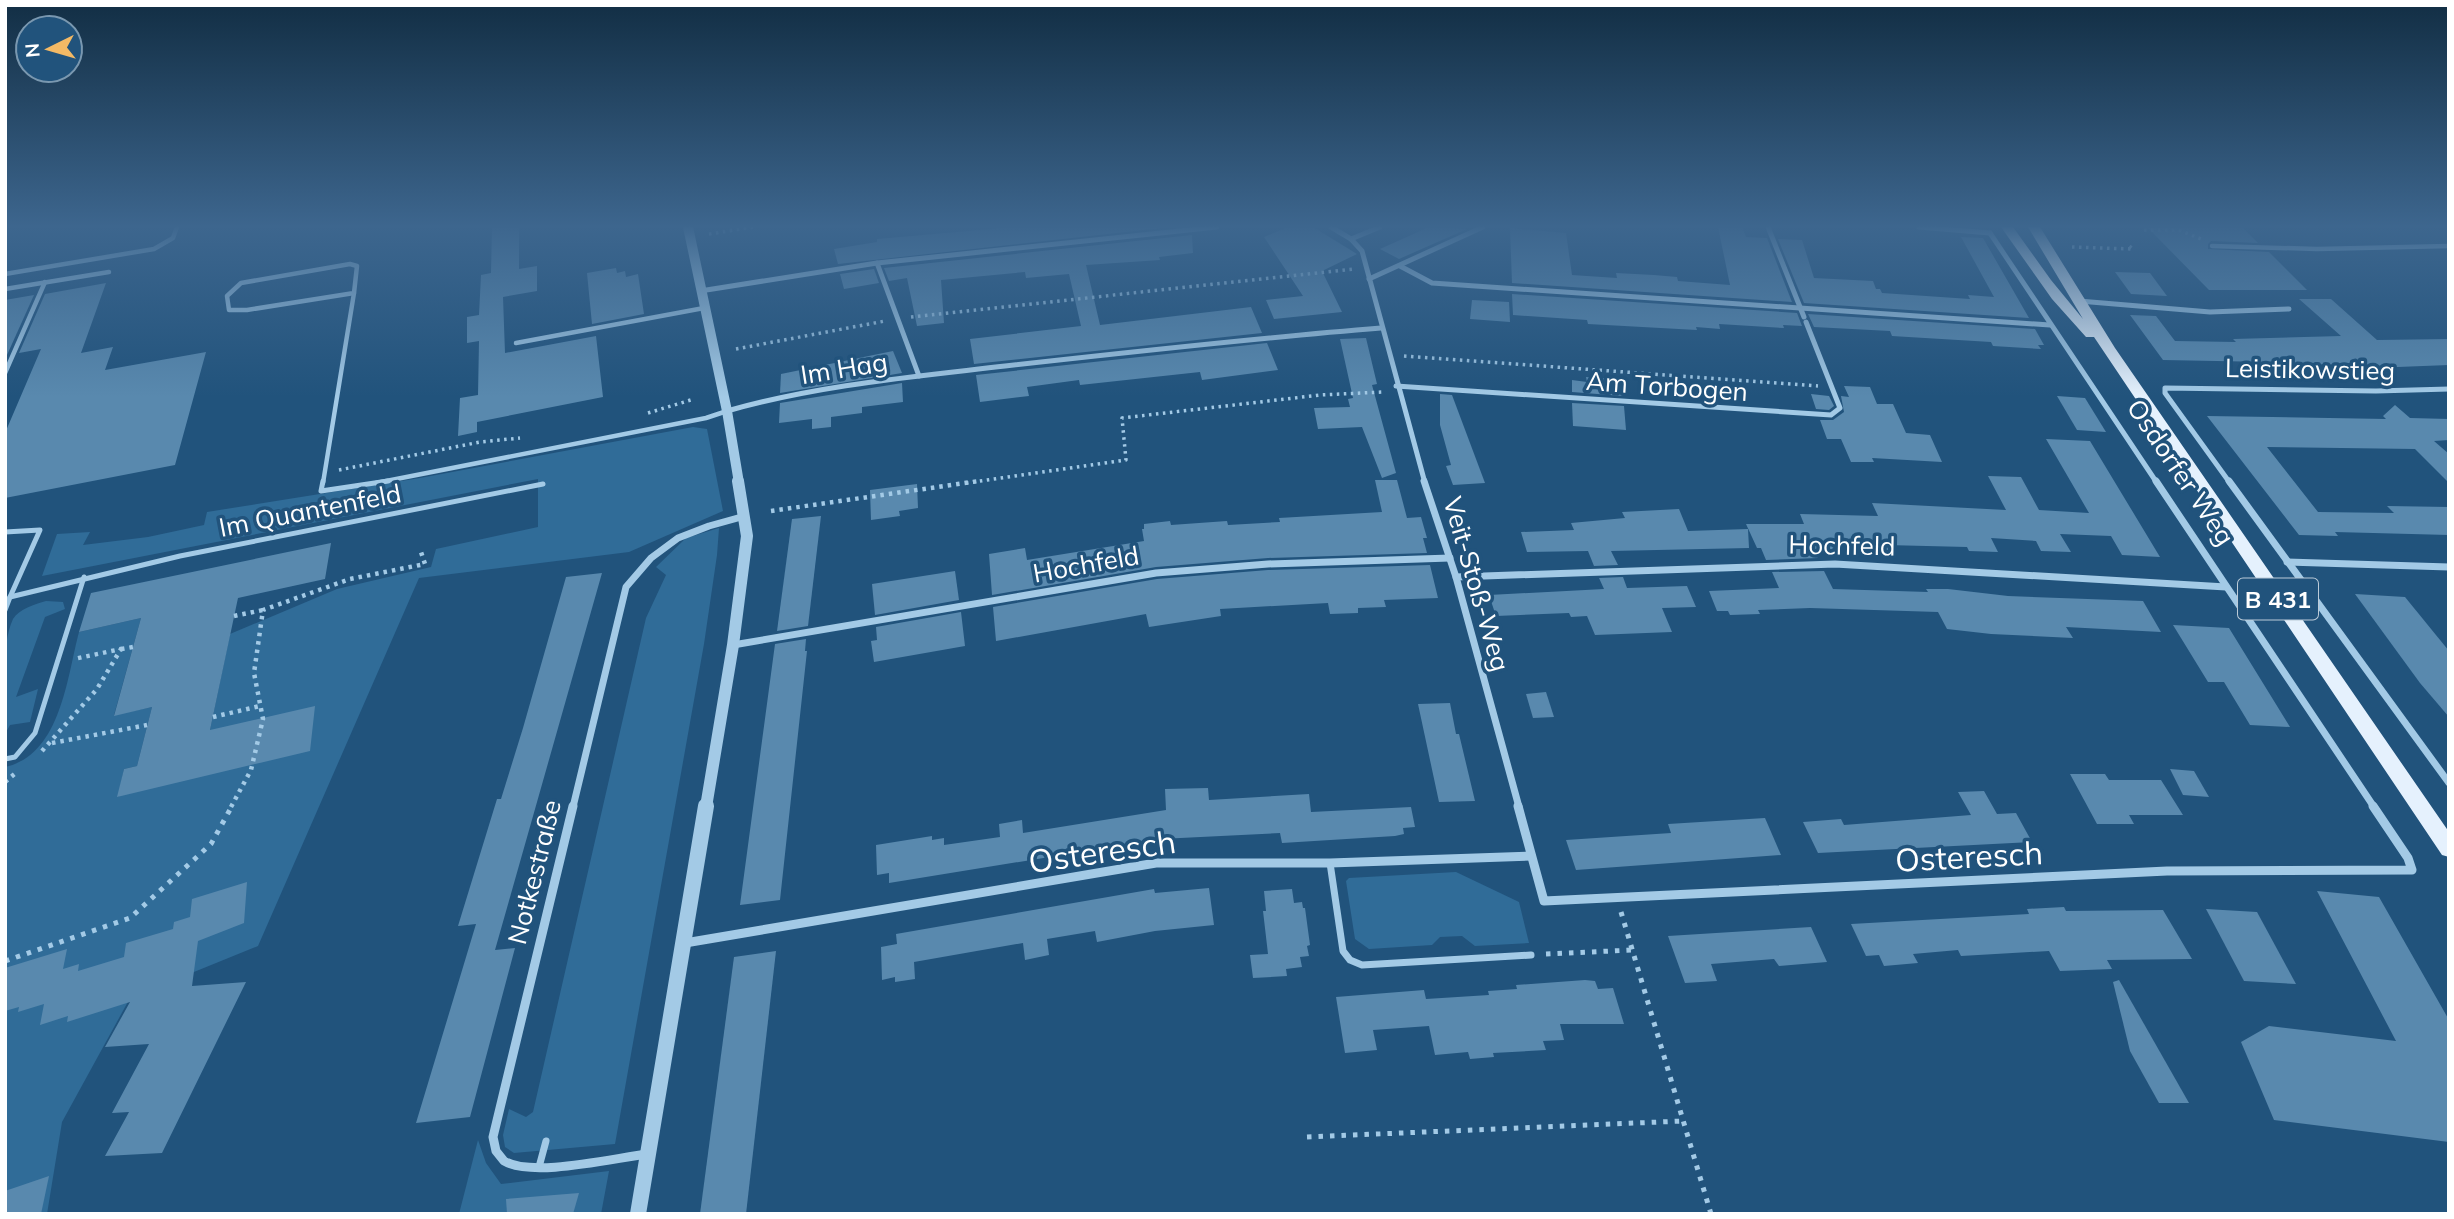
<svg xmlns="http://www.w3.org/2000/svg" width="2454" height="1219" font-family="Mulish,sans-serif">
	<rect width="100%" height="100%" fill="#21537c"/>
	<g fill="#306c98">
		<path d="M693,427L707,429L723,511L629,552L419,578L258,946L130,998L62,1122L47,1214H5V767C61,755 67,677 79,632L141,618L114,715L152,707L137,766L124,769L118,797L210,730L230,634L337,589L431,567L436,549L538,527V479L42,576L57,534L90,532L83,545L148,537L204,525L207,512L420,478Z"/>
		<polygon points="719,528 717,555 704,644 615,1144 514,1153 505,1147 503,1135 509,1109 526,1117 533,1112 646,618 666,575 656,567 686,538"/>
		<path d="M46,601L63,602L65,609L45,617L16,697L38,689L30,722L10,725L5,734C5,703 0,646 13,619C19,609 35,604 46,601Z"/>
		<polygon points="1456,872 1519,902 1529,943 1475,946 1462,936 1440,937 1432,945 1369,949 1355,939 1346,881 1349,878"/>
		<polygon points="478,1140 486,1163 501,1184 609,1171 601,1214 459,1214"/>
	</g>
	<g fill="#5989ae">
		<polygon points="492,227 519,227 519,269 537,266 537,291 503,297 505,353 596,336 603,397 477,422 477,432 458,436 460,398 478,395 479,341 467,343 467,317 479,315 481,275 491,273"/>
		<polygon points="1014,227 1170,227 838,264 834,249 877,242 877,239"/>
		<polygon points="1288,227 1313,227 1357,254 1322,271 1342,312 1274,319 1266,300 1303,296 1264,237"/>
		<polygon points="1429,227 1467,229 1399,259 1380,249"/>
		<polygon points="1718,227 1742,227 1746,237 1767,238 1792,302 1512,283 1510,228 1566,233 1572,275 1617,278 1616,273 1654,275 1677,277 1678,281 1730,285"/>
		<polygon points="2147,227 2242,227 2258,243 2211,241 2208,244 2208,249 2269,252 2307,290 2209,290"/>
		<polygon points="1192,235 1193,253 1159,257 1160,260 1086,265 1100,325 1251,307 1262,333 974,364 970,339 1081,326 1069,274 1026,278 1025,272 941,280 944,323 917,326 907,278 889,281 884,268"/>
		<polygon points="1961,237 1983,238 2029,318 1804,303 1778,239 1802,240 1814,278 1873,281 1876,289 1880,289 1882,293 1970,299 1968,295 1994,297"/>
		<polygon points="616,268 617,273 625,271 626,277 638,274 644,314 592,324 587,273"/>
		<polygon points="874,269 879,283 844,289 840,274"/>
		<polygon points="2115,272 2150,273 2167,296 2131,294"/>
		<polygon points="106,283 81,353 113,347 105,370 206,352 175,465 5,498 5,433 41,349 19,353 45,294"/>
		<polygon points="1512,294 1797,313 1802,326 1783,325 1784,328 1719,324 1720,329 1696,327 1697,330 1588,324 1587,320 1513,315"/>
		<polygon points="34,295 7,355 5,356 5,300"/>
		<polygon points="2299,299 2331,299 2377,340 2449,339 2449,365 2372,368 2368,365 2299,364 2303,367 2274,367 2270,362 2163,360 2130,315 2156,316 2175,341 2236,342 2233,339 2341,336"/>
		<polygon points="1472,300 1509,302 1510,322 1470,319"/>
		<polygon points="1808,314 2035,329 2044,345 2038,345 2041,349 1993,346 1991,342 1892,336 1890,331 1814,327"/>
		<polygon points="1366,338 1377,384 1372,385 1396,473 1382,478 1362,427 1318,429 1314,408 1350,407 1348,399 1353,398 1340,339"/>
		<polygon points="1267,343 1278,370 1202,380 1200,372 1080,385 1079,380 1027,387 1029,396 980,402 976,375"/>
		<polygon points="893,351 902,373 780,393 781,374"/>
		<polygon points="1586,377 1621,379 1623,396 1572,392 1572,380 1587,382"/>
		<polygon points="902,383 903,402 862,407 862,413 831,417 831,427 812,429 812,419 779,423 780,403"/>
		<polygon points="1844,386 1870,387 1877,404 1893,404 1906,433 1930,435 1942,462 1872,458 1874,462 1851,462 1841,439 1827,439 1820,420 1833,420 1844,412 1841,396 1849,397"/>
		<polygon points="1440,394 1452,395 1485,483 1453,485 1446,466 1451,465 1440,425"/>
		<polygon points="1811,394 1829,396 1834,406 1829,410 1816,409"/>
		<polygon points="2057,396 2085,398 2106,432 2077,430"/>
		<polygon points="1572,403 1624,406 1626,430 1573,426"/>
		<polygon points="2395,405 2410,418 2449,419 2449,440 2434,441 2449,454 2449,483 2415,449 2267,447 2318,512 2394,513 2387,506 2449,507 2449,535 2335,532 2338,536 2299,535 2207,416 2386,419 2383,416"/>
		<polygon points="2046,439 2090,441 2160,557 2122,555 2111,536 2060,534 2071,552 2041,551 2036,541 1991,538 1998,552 1969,551 1967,547 1886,545 1889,550 1813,549 1818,558 1766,560 1761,548 1757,548 1746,524 1804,524 1800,514 1878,516 1872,503 2006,510 1988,476 2021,477 2039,510 2089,513"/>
		<polygon points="1375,480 1397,480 1407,518 1421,517 1427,538 1423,538 1427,553 1268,558 1156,567 992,595 989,554 1025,548 1027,560 1144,541 1142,529 1144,529 1144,524 1170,521 1171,525 1227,521 1228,525 1280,522 1279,518 1382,512"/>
		<polygon points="917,484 918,508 899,511 900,516 871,520 870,490"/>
		<polygon points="1679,509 1688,531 1748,529 1749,548 1611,551 1618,565 1594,566 1588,551 1527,552 1521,532 1574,530 1571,523 1625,518 1622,512"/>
		<polygon points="821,516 808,626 777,631 792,519"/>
		<polygon points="331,543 325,579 238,598 210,730 315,706 310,751 117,797 124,769 137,766 152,707 114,716 141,618 79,632 91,593"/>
		<polygon points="1430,565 1438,598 1384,600 1386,607 1358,608 1358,613 1330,614 1328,603 1220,609 1221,616 1149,627 1146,614 996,641 993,607 1157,579 1268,570"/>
		<polygon points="955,571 959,600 875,615 872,584"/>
		<polygon points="1824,571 1833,589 1928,592 1926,589 1948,589 2008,596 2143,601 2161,632 2066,627 2073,638 1991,634 1947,629 1938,612 1810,608 1758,610 1760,614 1730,615 1728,611 1717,611 1709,591 1779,588 1772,572"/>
		<polygon points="602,573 495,950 515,948 470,1117 416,1123 476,924 458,926 497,799 501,799 523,728 566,577"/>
		<polygon points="1623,577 1627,588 1687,586 1696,607 1662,608 1672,632 1595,635 1587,616 1571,617 1569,613 1496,616 1489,595 1604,589 1599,578"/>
		<polygon points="2355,594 2405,597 2449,651 2449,717 2420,683"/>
		<polygon points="961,612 965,646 874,662 871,641 877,640 876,627"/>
		<polygon points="2173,625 2229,628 2290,727 2250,725 2224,682 2208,682"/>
		<polygon points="806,639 805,651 807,651 780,900 740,905 775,644"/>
		<polygon points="1546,692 1554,717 1533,718 1526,694"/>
		<polygon points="1450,703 1456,734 1459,734 1475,801 1439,802 1418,704"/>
		<polygon points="2170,769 2194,771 2209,797 2183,795"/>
		<polygon points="2070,774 2105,774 2109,780 2161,780 2183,815 2129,815 2134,824 2097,824"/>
		<polygon points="1208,788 1209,800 1309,794 1311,812 1411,807 1415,827 1403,828 1404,834 1395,836 1282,843 1280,833 1160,839 889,883 889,873 877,875 876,845 932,836 932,840 944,838 944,845 1000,837 999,824 1022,820 1023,833 1166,810 1165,789"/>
		<polygon points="1984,791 1997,814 2016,813 2032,842 1818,853 1803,822 1841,819 1844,825 1971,815 1958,792"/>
		<polygon points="1765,818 1781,855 1576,870 1566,840 1671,833 1668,824"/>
		<polygon points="247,882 244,923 198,941 192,986 246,982 162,1153 105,1156 129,1112 112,1113 149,1044 105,1047 130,1002 67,1022 68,1016 40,1025 44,1004 18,1012 19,1007 5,1011 5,968 67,949 63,969 79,964 78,971 124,957 126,943 173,929 174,922 190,917 192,899"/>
		<polygon points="1209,888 1214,925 1155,931 1097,942 1095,931 1047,939 1049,955 1025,960 1023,943 914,962 915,979 895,982 895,977 882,980 881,947 897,944 896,934 1154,889 1155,893"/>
		<polygon points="1292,889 1294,903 1302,902 1303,908 1305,908 1310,945 1307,946 1309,956 1300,957 1302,967 1286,969 1287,976 1253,978 1250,955 1268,954 1263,911 1266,911 1264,891"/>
		<polygon points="2317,891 2379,897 2449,1020 2449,1142 2274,1120 2241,1042 2269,1026 2396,1041"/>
		<polygon points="2064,907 2066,911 2163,910 2192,959 2107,960 2112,969 2060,971 2049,951 1961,956 1958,950 1913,954 1918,963 1884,966 1879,955 1866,956 1851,924 2029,914 2027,909"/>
		<polygon points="2206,909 2257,912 2296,984 2244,981"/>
		<polygon points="1811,927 1827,962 1779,966 1774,959 1711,964 1717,981 1685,983 1668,936"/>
		<polygon points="776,951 746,1214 700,1214 734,957"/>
		<polygon points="1585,980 1595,981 1598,989 1613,988 1624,1024 1560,1024 1564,1040 1543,1041 1546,1050 1493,1053 1494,1057 1470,1059 1468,1052 1435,1055 1429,1026 1373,1030 1377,1050 1345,1053 1336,997 1424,990 1426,999 1489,995 1488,991 1517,989 1516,985"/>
		<polygon points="2119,980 2189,1103 2159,1103 2130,1051 2113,982"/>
		<polygon points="49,1176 41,1214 5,1214 5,1191"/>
		<polygon points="579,1193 573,1214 507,1214 506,1199"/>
	</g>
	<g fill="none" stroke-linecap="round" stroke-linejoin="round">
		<g stroke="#a3cae6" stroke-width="3.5" stroke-dasharray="2.5 4.5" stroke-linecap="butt">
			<polyline points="2144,230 2179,230 2201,239"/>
			<polyline points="709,234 753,227"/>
			<polyline points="2072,247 2133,249 2128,245"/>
			<polyline points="911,317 1354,269"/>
			<polyline points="736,349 885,321"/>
			<polyline points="1404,356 1818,386"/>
			<polyline points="648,413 694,399"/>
			<polyline points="339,470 480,442 520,438"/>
			<polyline points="966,483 1126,460 1122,418 1320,395 1383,392"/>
		</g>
		<g stroke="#a3cae6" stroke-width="4.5" stroke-dasharray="3.5 5" stroke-linecap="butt">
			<polyline points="771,511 979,481"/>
			<polyline points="234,616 263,610"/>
			<polyline points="121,649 133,647"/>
			<polyline points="213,717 260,706"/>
			<polyline points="52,743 147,725"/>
			<polyline points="42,751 97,689 121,649 74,659"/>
			<polyline points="5,782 17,772"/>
			<polyline points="231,807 251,770 263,719 254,673 263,610 350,579 425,564 421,552"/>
		</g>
		<g stroke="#a3cae6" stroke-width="5" stroke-dasharray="4.5 7" stroke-linecap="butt">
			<polyline points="1621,912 1711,1214"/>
			<polyline points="1546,954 1633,950"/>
			<polyline points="5,961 130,918 211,844 232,806"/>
			<polyline points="1307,1137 1683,1121"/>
		</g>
		<g stroke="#a3cae6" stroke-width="4.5">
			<polyline points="2212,246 2317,249 2449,246"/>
			<polygon points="350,264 357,266 354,293 247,310 229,310 227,296 241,283"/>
			<polyline points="5,274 154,249 173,238 177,227"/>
			<polyline points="5,289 109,272"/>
			<polyline points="516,343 704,308"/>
			<polyline points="5,373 45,282"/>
			<polyline points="323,483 354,293"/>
			<polyline points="376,483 706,418 727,411"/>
		</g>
		<g stroke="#a3cae6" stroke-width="5">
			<polyline points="323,481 321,491 388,481"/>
			<polyline points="5,532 40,530 10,597"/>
			<polyline points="5,610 10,597 180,556 543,484"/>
			<polyline points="5,759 15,757 35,733 84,577"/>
		</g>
		<g stroke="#a3cae6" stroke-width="7">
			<polyline points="1330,863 1343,951 1350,960 1362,965 1531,955"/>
			<polyline points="539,1167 546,1141"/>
		</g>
		<g stroke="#a3cae6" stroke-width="5">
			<polyline points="1331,227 1351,239 1362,251 1425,483"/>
			<polyline points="1768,227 1804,317"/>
			<polyline points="1919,227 1990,233"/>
			<polyline points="1990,233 2157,483"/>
			<polyline points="1351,239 1380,227"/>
			<polyline points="877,263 919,376"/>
			<polyline points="1400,266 1432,283 2050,325"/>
			<polyline points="1369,279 1483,227"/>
			<polyline points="700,291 877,263 1217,227"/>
			<polyline points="2079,301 2210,312 2289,309"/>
			<polyline points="1396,386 1831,415 1840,408 1806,322"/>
			<path d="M727,411C818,385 911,377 1005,366C1130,352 1255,338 1381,328"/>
			<polyline points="2230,483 2165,393 2165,388 2376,391 2449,389"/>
		</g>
		<g stroke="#a3cae6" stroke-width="7">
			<polyline points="1424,481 1456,577 1519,807"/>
			<polyline points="2156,481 2374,807"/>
			<polyline points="2229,481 2449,783"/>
			<polyline points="2287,562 2449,567"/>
			<polyline points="1456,577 1835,564 2226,587"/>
			<polyline points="733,645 1156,573 1268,564 1450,558"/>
			<polyline points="573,807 626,587 651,558 678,538 709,526 745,516"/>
		</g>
		<g stroke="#a3cae6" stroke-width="9">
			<path d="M573,806L493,1137L496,1151L504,1161C532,1178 614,1158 648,1154"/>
			<polyline points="1518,806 1544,901 2167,871 2412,870 2408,858 2373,806"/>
			<polyline points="685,943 1156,863 1330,863 1531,856"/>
		</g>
		<polyline stroke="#a3cae6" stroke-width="10" points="688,227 727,411 739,483"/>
		<polyline stroke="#a3cae6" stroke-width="12" points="706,807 733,645 747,536 738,481"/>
		<polyline stroke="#a3cae6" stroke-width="16" points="638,1214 706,806"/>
		<polygon fill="#e5f1fd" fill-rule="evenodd" points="2001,227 2013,227 2051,280 2083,319 2028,227 2040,227 2115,348 2449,832 2449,857 2442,855 2094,337 2086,337 2052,299"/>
	</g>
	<linearGradient id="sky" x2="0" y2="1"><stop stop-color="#122e44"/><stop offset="0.57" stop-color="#3d668e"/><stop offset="1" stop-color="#3d668e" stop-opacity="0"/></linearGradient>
	<rect width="2454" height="397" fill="url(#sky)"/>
	<g text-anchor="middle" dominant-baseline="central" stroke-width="7" stroke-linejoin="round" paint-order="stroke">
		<rect fill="#21537c" stroke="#bccbd8" stroke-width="2" x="2238" y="578.5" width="80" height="41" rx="5"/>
		<g font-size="24" font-weight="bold" fill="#fff">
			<text x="2278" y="599">B 431</text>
		</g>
		<g font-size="26" fill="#fff" stroke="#21537c">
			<text transform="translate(844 368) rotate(-9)">Im Hag</text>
			<text transform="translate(2310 369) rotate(1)">Leistikowstieg</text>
			<text transform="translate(1667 386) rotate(4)">Am Torbogen</text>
			<text transform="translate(2181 472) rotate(56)">Osdorfer Weg</text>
			<text transform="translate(310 510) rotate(-11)">Im Quantenfeld</text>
			<text transform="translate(1842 545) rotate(1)">Hochfeld</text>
			<text transform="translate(1086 564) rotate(-10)">Hochfeld</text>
			<text transform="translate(1477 584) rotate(74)">Veit-Stoß-Weg</text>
			<text transform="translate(534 872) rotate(-76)">Notkestraße</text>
		</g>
		<g font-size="32" fill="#fff" stroke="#21537c">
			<text transform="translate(1102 851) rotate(-8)">Osteresch</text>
			<text transform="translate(1969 856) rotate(-3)">Osteresch</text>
		</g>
	</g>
	<rect width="2454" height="1219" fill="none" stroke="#ffffff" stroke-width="14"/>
	<g transform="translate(49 49) rotate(265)"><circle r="33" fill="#21537c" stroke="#7a98b0" stroke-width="2"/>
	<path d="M0-5L12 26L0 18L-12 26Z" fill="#f3b965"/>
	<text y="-10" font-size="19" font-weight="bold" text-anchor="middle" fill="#ffffff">N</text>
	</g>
</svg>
